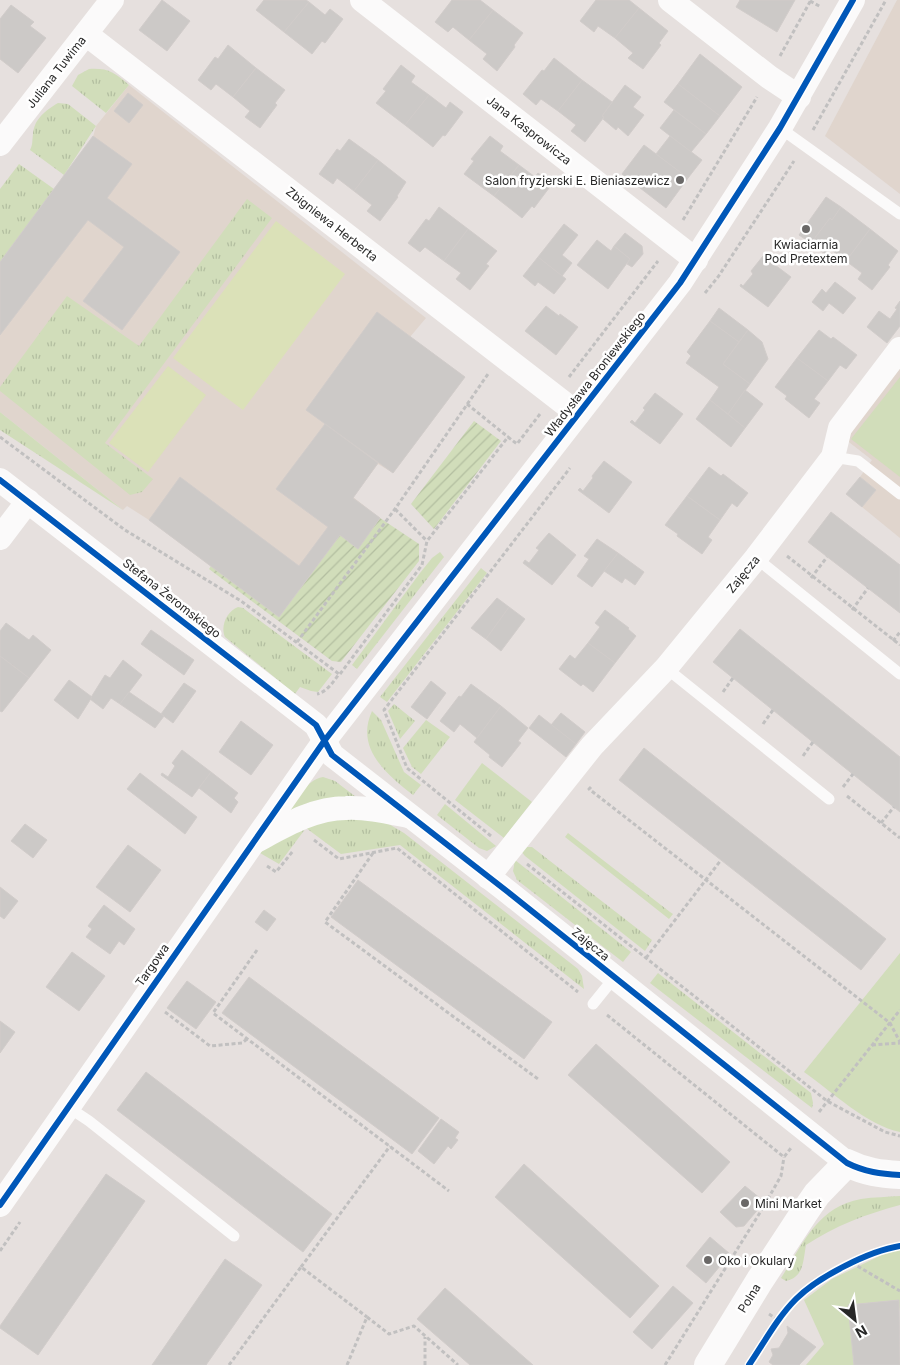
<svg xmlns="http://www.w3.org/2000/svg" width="900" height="1365" font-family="Inter,sans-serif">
	<defs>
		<pattern id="grass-tufts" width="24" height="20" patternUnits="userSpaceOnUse" patternTransform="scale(1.25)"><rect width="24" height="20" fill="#d1ddba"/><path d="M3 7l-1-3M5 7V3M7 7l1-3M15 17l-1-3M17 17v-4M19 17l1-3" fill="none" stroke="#b3bea0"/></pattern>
		<pattern id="garden-furrows" width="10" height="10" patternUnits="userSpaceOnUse" patternTransform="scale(1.25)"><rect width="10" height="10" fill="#d1ddba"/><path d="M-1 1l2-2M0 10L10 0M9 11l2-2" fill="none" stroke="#b3bea0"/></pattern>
	</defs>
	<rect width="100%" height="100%" fill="#e6e0de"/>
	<g fill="#e0d5cd">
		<polygon points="897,0 900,0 900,194 825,136"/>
		<polygon points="129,85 426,318 410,337 465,377 393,473 378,464 353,497 380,518 358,549 340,536 279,617 149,520 127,506 123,510 0,412 0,262 93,137 96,126"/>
		<polygon points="900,366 900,538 862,507 876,490 860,477 872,460 845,439"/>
	</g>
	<g fill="url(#grass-tufts)">
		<path d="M89,69C108,68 114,72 129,85L106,113L72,86L78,75Z"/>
		<path d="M58,103L68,104L96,126L64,175L30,150C33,144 32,141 33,134C34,119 46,110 58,103Z"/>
		<polygon points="19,164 54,189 0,262 0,189"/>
		<polygon points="247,199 272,218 105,443 153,479 142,492 130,495 0,391 0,387 67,296 139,346"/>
		<polygon points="0,412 123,510 0,430"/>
		<polygon points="440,552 444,557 357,669 352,665 420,573 432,558"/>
		<polygon points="481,568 487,573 387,702 380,697"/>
		<path d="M238,607L243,608L332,674L318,692L311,691L300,687L295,694L225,637C220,626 227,611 238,607Z"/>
		<polygon points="394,704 415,721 400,739 388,711"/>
		<path d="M372,711L381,720L404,772L421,785L413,795C386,774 355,748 372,711Z"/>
		<polygon points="426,720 450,737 421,774 412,767 403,748"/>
		<polygon points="482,763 532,802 504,838 455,800"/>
		<path d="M323,777L335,781L360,800L286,816C296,802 305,780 323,777Z"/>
		<polygon points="445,804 496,846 487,851 479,848 437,815"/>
		<polygon points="337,817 382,820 404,833 578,969 582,976 584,989 400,845 341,854 306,828 279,864 260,853 279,837"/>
		<polygon points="568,833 670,912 673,914 669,919 565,837"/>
		<polygon points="527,847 532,847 652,940 645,951 525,856 521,851"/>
		<polygon points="515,860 631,952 623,962 517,880 513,871"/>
		<polygon points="658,973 811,1093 813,1103 812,1108 650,983"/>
		<path d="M900,1196V1205C866,1214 835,1226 806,1245C803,1261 804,1277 786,1281L781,1278C803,1244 817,1207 861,1199C874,1197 887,1197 900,1196Z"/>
	</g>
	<g fill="#d1ddba">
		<polygon points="900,377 900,477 851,439"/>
		<path d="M900,953V1132C868,1126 831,1091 804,1072Z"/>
		<polygon points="900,1249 900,1312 898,1300 849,1305 854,1365 806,1365 824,1344 804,1300 832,1279 890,1251"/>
	</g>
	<g fill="url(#garden-furrows)">
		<polygon points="474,421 501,441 434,529 411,504"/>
		<polygon points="380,518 419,544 419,561 341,662 332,661 209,569 211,566 279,617 340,535 358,548"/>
	</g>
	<g fill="#dbe1b8">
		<polygon points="276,221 345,274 243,410 173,358"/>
		<polygon points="168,366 206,395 148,472 109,443"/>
	</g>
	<g fill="#ccc9c7" stroke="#d1ccca">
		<polygon points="162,0 190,21 167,51 139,30"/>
		<polygon points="264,0 306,0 309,2 284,32 256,10"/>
		<polygon points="452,0 480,0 493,10 469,40 453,27 448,32 435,22"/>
		<polygon points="596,0 629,0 639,8 615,38 598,26 594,32 580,21"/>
		<polygon points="740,0 795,0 777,32 736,7"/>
		<polygon points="309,2 325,15 330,9 343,19 325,43 322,41 312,54 284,32"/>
		<polygon points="11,5 34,22 30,26 46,38 18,73 0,59 0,19"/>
		<polygon points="639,8 668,31 659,43 661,45 643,69 628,58 633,53 615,38"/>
		<polygon points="493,10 523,33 514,45 515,47 497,71 483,59 487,54 469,40"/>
		<polygon points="228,45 256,68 233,97 216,84 211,90 198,80 215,57 218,59"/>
		<polygon points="700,54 742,87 720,116 678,84"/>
		<polygon points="554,58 582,80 558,111 541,99 536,105 523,94 542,70 544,71"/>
		<polygon points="401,65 415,76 411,82 429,95 405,125 376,103 386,91 383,89"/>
		<polygon points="256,68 285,90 275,103 277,105 260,128 245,117 250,111 233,97"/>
		<polygon points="582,80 612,102 602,116 604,117 585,142 571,131 576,125 558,111"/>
		<polygon points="678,84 720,116 706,134 664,102"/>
		<polygon points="625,85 641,97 633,107 644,115 628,136 618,127 616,130 603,119 604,117 602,116"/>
		<polygon points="128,93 143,105 129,123 114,111"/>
		<polygon points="429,95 446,108 450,102 463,112 445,136 443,135 433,147 405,125"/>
		<polygon points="674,110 706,134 691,152 660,128"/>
		<polygon points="93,136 132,164 107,198 180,252 122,330 83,301 124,247 88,220 0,335 0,262"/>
		<polygon points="490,136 503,146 500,151 519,165 494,196 464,174 474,161 471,159"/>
		<polygon points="670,136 702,160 688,178 656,154"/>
		<polygon points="349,139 378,160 354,191 337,178 333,184 319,174 337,149 340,151"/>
		<polygon points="644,145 688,178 666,208 622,174"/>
		<polygon points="378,160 406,182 397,196 398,197 380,221 367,211 372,205 354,191"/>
		<polygon points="519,165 535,177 538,173 552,184 534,208 532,206 522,218 494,196"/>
		<polygon points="826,197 841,207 832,220 830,218 811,243 799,235"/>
		<polygon points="439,207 468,229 444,261 425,247 420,252 408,243 426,219 429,221"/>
		<polygon points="841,207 870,229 846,261 829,248 825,254 811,243 830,218 832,220"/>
		<polygon points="564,224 578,235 562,255 572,263 562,276 538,257"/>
		<polygon points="468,229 497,251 486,264 489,266 470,290 456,279 461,273 444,261"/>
		<polygon points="870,229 898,251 888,265 890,267 872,290 858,279 862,273 846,261"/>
		<polygon points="625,233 642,246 643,254 632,267 627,264 630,259 614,246"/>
		<polygon points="597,240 611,251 614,246 630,259 608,289 577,265"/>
		<polygon points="763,256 791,277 768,307 740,286 741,284 743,286 753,274 751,271"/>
		<polygon points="538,257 566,279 554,294 538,282 535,286 523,276"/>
		<polygon points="835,282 856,298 843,314 829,303 823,311 812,302 822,289 826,293"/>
		<polygon points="900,301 900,326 887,343 867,327 879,311 890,319 897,309 895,308"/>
		<polygon points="546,306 559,316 560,314 578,327 556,355 525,331"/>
		<polygon points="719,308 748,330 739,342 710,321"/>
		<polygon points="377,312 465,377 393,473 306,410"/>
		<polygon points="710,321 739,342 723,364 750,384 728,414 710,400 719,387 686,363 691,356 687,352"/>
		<polygon points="748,330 762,342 768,359 750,384 723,364"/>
		<polygon points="819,330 831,339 833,337 857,355 846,369 840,365 828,381 797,358"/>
		<polygon points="797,358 828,381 814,399 820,403 809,418 785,399 787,396 775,387"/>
		<polygon points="745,390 763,404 745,428 728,414"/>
		<polygon points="655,393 683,414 660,444 630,422 632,420 635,423 645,410 643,408"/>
		<polygon points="710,400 745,428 731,447 696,419"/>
		<polygon points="325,424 378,463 353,498 380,518 358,549 340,535 279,617 149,520 180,477 299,566 328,527 276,489"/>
		<polygon points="604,461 632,482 609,513 578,490 580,488 583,491 593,478 592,476"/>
		<polygon points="709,467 721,476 723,474 748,493 737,507 732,503 720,520 687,496"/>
		<polygon points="860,477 876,490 862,507 846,494"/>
		<polygon points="687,496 720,520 708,537 712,540 702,554 677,536 678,534 665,525"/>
		<polygon points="831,512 900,565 900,613 808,542"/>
		<polygon points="549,533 576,555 552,585 523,563 525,560 529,563 539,550 536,548"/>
		<polygon points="597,539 618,553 592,587 577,576 589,559 584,556"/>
		<polygon points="618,553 644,572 635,585 625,578 622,583 604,571"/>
		<polygon points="497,598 509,607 486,639 471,628"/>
		<polygon points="509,607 525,619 501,651 486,639"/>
		<polygon points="605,610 629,628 628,629 636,636 615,663 588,643 600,627 595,623"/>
		<polygon points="6,623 29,640 33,635 51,650 29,678 0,656 0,631"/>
		<polygon points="740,629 900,757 900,812 713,662"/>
		<polygon points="151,630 194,660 184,675 141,644"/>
		<polygon points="588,643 615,663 593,692 583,684 581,686 559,669 570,655 575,659"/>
		<polygon points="0,656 29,678 2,712 0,711"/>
		<polygon points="123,660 142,675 120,704 111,698 103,709 90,699 105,675 110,678"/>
		<polygon points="69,680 92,697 78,719 54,700"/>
		<polygon points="431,681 446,693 427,719 411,707"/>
		<polygon points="184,683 196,691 173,723 161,714"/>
		<polygon points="471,684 501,706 477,738 460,724 454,732 440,721 459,696 461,697"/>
		<polygon points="129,692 164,716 155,728 120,704"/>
		<polygon points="501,706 528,728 518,741 521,743 502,767 489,757 490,755 474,742"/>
		<polygon points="561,713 585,732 576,744 551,725"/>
		<polygon points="539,715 576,744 566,757 529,728"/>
		<polygon points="241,721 273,745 251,775 219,752"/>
		<polygon points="644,748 886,939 861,970 619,780"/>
		<polygon points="182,750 211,772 192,797 161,775 162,773 168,777 175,766 172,763"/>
		<polygon points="211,772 238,793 234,798 238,802 231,813 199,788"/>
		<polygon points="140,773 197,817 185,834 127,789"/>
		<polygon points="25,824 47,840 33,858 11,841"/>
		<polygon points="128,845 161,870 130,912 96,887"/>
		<polygon points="358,880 552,1022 524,1059 331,917"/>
		<polygon points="0,887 18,901 4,919 0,916"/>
		<polygon points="104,905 135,929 124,945 119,941 110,954 86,937 92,929 88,926"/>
		<polygon points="264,910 276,919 267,931 255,922"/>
		<polygon points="72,952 105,976 79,1011 46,987"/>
		<polygon points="249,977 439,1118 412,1154 222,1013"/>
		<polygon points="187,981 216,1002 196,1029 167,1008"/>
		<polygon points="0,1021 15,1032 0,1053"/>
		<polygon points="596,1044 730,1162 702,1193 568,1075"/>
		<polygon points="146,1072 332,1214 303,1252 117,1110"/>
		<polygon points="441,1119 459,1132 455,1138 458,1140 451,1149 448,1146 434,1164 418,1151"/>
		<polygon points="524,1164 659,1286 630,1318 495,1197"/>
		<polygon points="106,1174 145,1201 38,1355 0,1328 0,1326"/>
		<polygon points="745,1186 761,1199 760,1207 744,1226 736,1227 720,1212"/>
		<polygon points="710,1237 730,1254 706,1283 686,1266"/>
		<polygon points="225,1259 262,1285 206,1365 152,1365"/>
		<polygon points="673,1286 693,1303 652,1349 633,1332"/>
		<polygon points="445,1288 533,1365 470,1365 417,1319"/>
		<polygon points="899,1300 900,1365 854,1365 848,1305"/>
		<polygon points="787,1326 816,1347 799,1365 773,1365 769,1362 773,1355 771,1349 779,1348 788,1333"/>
	</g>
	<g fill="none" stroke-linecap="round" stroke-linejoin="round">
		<g stroke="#c1c0c0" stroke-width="3" stroke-dasharray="4 2.5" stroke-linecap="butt">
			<polyline points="810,1 821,7"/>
			<polyline points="780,56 811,0"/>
			<polyline points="813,130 886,0"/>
			<polyline points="683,220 757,97"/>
			<polyline points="705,293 718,277 794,161"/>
			<polyline points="569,377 658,261"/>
			<polyline points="467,404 508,437"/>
			<path d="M0,437L125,530L241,601L339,674C333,682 327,692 317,694"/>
			<polyline points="395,509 427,541"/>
			<polyline points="787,556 900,645"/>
			<polyline points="811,578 827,557"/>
			<polyline points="852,610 868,588"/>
			<polyline points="893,641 900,632"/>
			<polyline points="297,642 395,509 488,374"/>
			<polyline points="340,674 422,565 427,541 508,437 517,444 540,414"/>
			<polyline points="723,692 733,678"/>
			<polyline points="763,724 773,710"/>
			<polyline points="803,756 813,742"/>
			<polyline points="591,787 589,789 890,1023 900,1042"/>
			<polyline points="843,787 853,774"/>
			<polyline points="847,796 900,838"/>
			<polyline points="881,823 894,807"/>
			<polyline points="491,836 407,768 384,710 570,468"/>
			<polyline points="314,840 339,859 397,848 578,992"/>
			<polyline points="373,853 325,922 538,1079"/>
			<polyline points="527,864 827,1101 885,1132 900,1136"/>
			<polyline points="267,866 276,872 293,851"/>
			<polyline points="257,950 213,1013 449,1191"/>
			<polyline points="646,958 721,860"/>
			<polyline points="165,1012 210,1046 242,1043 247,1039"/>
			<polyline points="607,1015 784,1157 791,1148"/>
			<polyline points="872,1045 900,1043"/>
			<polyline points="819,1112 900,1010"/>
			<polyline points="0,1251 20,1222"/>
			<polyline points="852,1263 900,1291"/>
			<polyline points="301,1267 390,1146"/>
			<polyline points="769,1314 778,1320"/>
			<polyline points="229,1365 301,1267 367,1317"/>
			<polyline points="347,1365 367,1317 389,1334 414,1326 458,1365"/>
			<polyline points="425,1365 425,1337"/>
			<polyline points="665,1365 761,1211 781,1176 784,1157"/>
		</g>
		<g stroke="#fbfafa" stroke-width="11">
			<polyline points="780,128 900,214"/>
			<polyline points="833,457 858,461 900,494"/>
			<polyline points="756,558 900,674"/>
			<polyline points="666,668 829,799"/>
			<polyline points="593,1004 614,978"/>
			<polyline points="68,1107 89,1121 234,1236"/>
		</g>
		<g stroke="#fbfafa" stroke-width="24">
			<polyline points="362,0 696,260"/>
			<polyline points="670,0 769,77 799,97"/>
			<polyline points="86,34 578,414"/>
			<polyline points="0,144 112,0"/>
			<polyline points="0,480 316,725 332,755 508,892 847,1163"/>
			<polyline points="0,538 28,501"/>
			<path d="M256,841C284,826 314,808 346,808C367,807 388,812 408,816"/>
			<polyline points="488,877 592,746 666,668 756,558 833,457 840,428 900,349"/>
			<polyline points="0,1205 325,740 680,283 780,128 853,0"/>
		</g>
		<path stroke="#fbfafa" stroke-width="28" d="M708,1365L760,1280L806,1210L817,1194L847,1163C865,1172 881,1174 900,1175"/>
		<g stroke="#fff" stroke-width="9">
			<g id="cycleway">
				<path d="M0,480L316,725L332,755L508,892L847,1163C865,1172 881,1174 900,1175"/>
				<polyline points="0,1205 325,740 680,283 780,128 853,0"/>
				<path d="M749,1365C764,1343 777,1318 796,1299C818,1277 869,1251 900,1246"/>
			</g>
		</g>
		<use href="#cycleway" stroke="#0057b8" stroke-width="6"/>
	</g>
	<g fill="#6a6867" stroke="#fff" stroke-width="2">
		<circle cx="680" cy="180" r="5"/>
		<circle cx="806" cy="229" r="5"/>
		<circle cx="745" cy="1203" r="5"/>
		<circle cx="708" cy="1260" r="5"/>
	</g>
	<g text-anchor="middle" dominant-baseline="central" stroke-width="5" stroke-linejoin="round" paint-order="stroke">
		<g font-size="12" fill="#272727" stroke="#fff">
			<text transform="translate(56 72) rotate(-52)">Juliana Tuwima</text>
			<text transform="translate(529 130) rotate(38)">Jana Kasprowicza</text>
			<text transform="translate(332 224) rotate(38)">Zbigniewa Herberta</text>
			<text transform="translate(595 374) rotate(-52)">Władysława Broniewskiego</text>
			<text transform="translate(743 574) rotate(-51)">Zajęcza</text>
			<text transform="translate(172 598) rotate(38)">Stefana Żeromskiego</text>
			<text transform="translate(591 944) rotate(39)">Zajęcza</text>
			<text transform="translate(152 965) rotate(-55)">Targowa</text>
			<text transform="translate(749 1298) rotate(-58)">Polna</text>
		</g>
		<g font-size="12" fill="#272727" stroke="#fff" text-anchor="start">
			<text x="670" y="180" text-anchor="end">Salon fryzjerski E. Bieniaszewicz</text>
			<text x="806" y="244" text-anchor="middle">Kwiaciarnia<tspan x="806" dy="14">Pod Pretextem</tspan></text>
			<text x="755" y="1203">Mini Market</text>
			<text x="718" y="1260">Oko i Okulary</text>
		</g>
	</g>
	<g transform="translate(855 1320) rotate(151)" stroke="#ffffff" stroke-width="4" paint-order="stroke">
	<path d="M0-4L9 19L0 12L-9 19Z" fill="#272727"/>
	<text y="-8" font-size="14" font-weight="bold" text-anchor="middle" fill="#272727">N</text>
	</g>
</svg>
